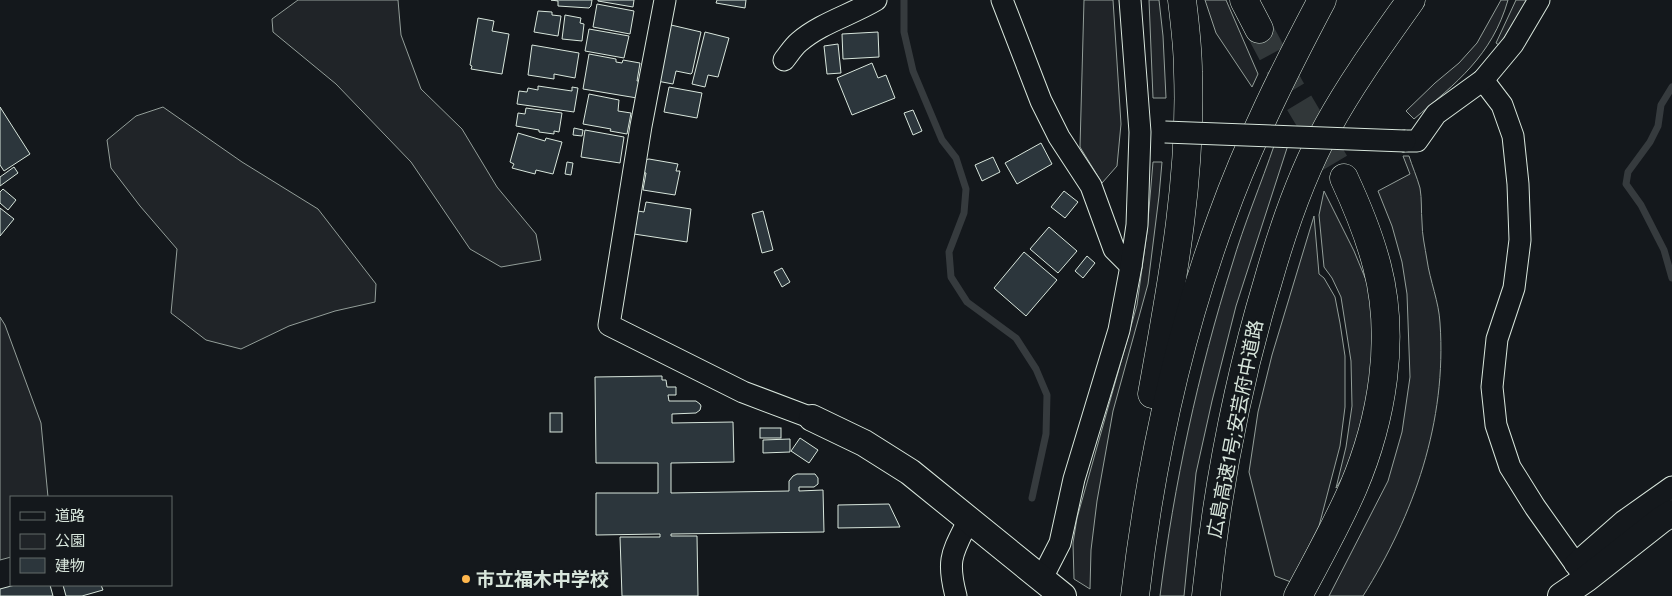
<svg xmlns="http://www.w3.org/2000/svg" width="1672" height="596" font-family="Figtree,'Noto Sans JP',sans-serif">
	<rect width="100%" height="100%" fill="#14181c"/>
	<g fill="#202428" stroke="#939e99">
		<polygon points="298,0 398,0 401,35 421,89 462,129 497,187 536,234 541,260 501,267 470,249 411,162 336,84 273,32 272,19"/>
		<polygon points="1084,0 1113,0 1121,124 1117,166 1102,183 1080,147"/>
		<polygon points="1149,0 1159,0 1163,36 1166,98 1153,98"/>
		<polygon points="1205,0 1226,0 1258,74 1252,87 1216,33"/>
		<path d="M1501,0H1508C1492,56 1456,83 1414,119L1406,111L1435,83L1459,63L1477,43Z"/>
		<polygon points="1516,0 1528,0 1519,16 1499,45 1496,43"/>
		<polygon points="163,107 242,162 318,209 376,284 375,302 335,311 289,326 241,349 206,340 171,313 177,249 140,206 111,168 107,140 136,116"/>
		<path d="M1275,143L1288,145L1236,306L1212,401L1196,473L1184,596H1160C1174,484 1198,373 1232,265C1244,224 1261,184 1275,143Z"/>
		<path d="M1403,156H1409C1412,166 1417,177 1420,188C1422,199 1421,211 1422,222C1422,235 1425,247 1427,260C1430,281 1439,302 1440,323C1447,421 1414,515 1363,596H1329L1388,481L1402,432L1410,377L1407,294L1402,262L1392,226L1378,191L1410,174Z"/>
		<polygon points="1153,162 1162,162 1159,196 1148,284 1113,411 1097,501 1091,550 1090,589 1074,579 1073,543 1077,518 1137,305 1147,232"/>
		<polygon points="1324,191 1354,251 1373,297 1373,377 1354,459 1336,488 1346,447 1352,406 1351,361 1341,297 1332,278 1324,267 1319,215"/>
		<polygon points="1314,216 1319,274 1324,278 1335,297 1340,323 1345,356 1345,407 1340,446 1319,526 1291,582 1275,576 1249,472 1258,412 1272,355"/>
		<polygon points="0,317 5,325 41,423 48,497 11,497 11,557 0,560"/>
	</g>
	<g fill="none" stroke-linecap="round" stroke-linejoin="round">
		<g stroke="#363b3e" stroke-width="7">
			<polyline points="904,0 904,32 913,71 942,140 956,158 966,189 964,213 949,252 951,277 967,302 1016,338 1036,369 1047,395 1046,434 1032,498"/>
			<polyline points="1672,87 1661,105 1658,126 1650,142 1628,172 1626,184 1641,205 1664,250 1672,278"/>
		</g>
	</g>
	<g fill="#2c363c" stroke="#d8e6dc">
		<polygon points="551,0 592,0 591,6 589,8 558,6 558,1"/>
		<polygon points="598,0 634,0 633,7 598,1"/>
		<polygon points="717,0 746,0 745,8 716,3"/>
		<polygon points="597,4 634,11 630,34 593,27"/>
		<polygon points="538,11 552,12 552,15 561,16 558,36 534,32"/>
		<polygon points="565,15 581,18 580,23 584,24 582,41 562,39"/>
		<polygon points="478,18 494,21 492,31 509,34 502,74 471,69 472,66 470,65"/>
		<polygon points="671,25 701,32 692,73 691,74 676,71 673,84 657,81"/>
		<polygon points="589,29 629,36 624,58 585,51"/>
		<polygon points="705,32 729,38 718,77 708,75 705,87 692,84"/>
		<polygon points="878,32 879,57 843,59 842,34"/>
		<polygon points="838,44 841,73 827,74 824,46"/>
		<polygon points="532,45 579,53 575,78 554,74 554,79 528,75"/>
		<polygon points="589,54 616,59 616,62 622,63 623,60 640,63 637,81 640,81 637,98 583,89"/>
		<polygon points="872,63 878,78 886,75 895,98 852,115 837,78"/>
		<polygon points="538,86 572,91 572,87 578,88 574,112 517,104 519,91 527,92 528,88 538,90"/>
		<polygon points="669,87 702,93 697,118 664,112"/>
		<polygon points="589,94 619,100 618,111 631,113 627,134 610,131 611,129 583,124"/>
		<polygon points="0,107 30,154 4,171 0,165"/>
		<polygon points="526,108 562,113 559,132 554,131 554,134 539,132 539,130 516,126 518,113 525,114"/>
		<polygon points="913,110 922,131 913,135 904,113"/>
		<polygon points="574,128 583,130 582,136 573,135"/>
		<polygon points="585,130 624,137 620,163 581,157"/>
		<polygon points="518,133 545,141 546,138 562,142 553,174 536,170 535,174 512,168 514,164 510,162"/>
		<polygon points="1041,143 1052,164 1017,184 1005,163"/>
		<polygon points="993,157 1000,172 982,181 975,165"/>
		<polygon points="649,159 678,164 676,171 680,171 675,195 643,190 646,173 643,172 645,160"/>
		<polygon points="567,162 573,163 571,175 565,174"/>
		<polygon points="14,167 18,173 0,186 0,177"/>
		<polygon points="3,189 16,200 8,210 0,203 0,192"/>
		<polygon points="1064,191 1078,202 1065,218 1051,207"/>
		<polygon points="646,202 691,209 687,242 634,234 638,211 644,212"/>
		<polygon points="0,208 14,219 0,236"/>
		<polygon points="763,211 773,250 762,253 752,214"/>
		<polygon points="1049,227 1077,251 1058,273 1030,249"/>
		<polygon points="1024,252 1057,280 1026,316 994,288"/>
		<polygon points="1087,256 1095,263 1083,278 1075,271"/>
		<polygon points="782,268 790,282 782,287 774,272"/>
		<polygon points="662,376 662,380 666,380 667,387 676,387 676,395 668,395 669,401 696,401 700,404 701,406 700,410 696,413 672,414 672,423 733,422 734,462 671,463 671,493 789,491 789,481 793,476 797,474 815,474 818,478 818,484 814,487 799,487 799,491 823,490 824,532 671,534 671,536 697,536 698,596 622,596 620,537 660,537 660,534 596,535 596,493 658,493 658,463 596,463 595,377"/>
		<rect x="550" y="413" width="12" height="19"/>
		<rect x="760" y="428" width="21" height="10"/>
		<polygon points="800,438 818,450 809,463 791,451"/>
		<polygon points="790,439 790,452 763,453 763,440"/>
		<polygon points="889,504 900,527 838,528 838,505"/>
		<polygon points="15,585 50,585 53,596 0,596 0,589"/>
		<polygon points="63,585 101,585 103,590 82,596 66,596"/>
	</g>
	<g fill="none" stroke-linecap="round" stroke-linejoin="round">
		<polyline stroke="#313739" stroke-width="28" stroke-dasharray="28 14" stroke-linecap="butt" points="1259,29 1291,89 1344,178"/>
		<g stroke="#d8e6dc" stroke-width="23">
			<g id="minor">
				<polyline points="665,0 641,126 609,325 743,392 812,418"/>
				<polyline points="1002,0 1041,101 1059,137 1091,186 1114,249 1131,266"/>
				<path d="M784,60C789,54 793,47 799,42C821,23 851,15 876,0"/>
				<polyline points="1483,80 1502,105 1513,136 1518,184 1520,240 1514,288 1497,339 1492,387 1496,425 1510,467 1535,507 1586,579"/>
				<polyline points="1405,141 1417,141 1436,114 1483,80 1513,44 1539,0"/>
				<polyline points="1575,564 1624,521 1672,487"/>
				<polyline points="1041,580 1060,543 1074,479 1119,330 1131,266 1137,225 1140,132 1130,0"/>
				<path d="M956,596C946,558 953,552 969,519"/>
			</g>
		</g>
		<g stroke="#d8e6dc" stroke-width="28">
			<g id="tertiary">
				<polyline points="812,418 864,443 910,472 1063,596"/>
				<polyline points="1561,596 1586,579 1661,520 1672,513"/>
			</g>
		</g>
		<g stroke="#d8e6dc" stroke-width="29">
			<g id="motorway">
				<polyline points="1244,0 1259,29"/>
				<path d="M1152,394C1171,288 1192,180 1188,72C1188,48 1185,24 1182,0"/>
				<path d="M1135,596C1150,467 1177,339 1222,217C1249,142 1285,70 1322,0"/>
				<path d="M1206,596C1217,489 1237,384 1268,281C1283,228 1301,175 1328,126C1352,82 1382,41 1411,0"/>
				<path d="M1298,596C1317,560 1337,525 1353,488C1382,420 1396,339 1377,266C1369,235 1357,206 1344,178"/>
			</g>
		</g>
		<use href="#minor" stroke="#14181c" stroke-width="21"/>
		<use href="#tertiary" stroke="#14181c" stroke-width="26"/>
		<use href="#motorway" stroke="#14181c" stroke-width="28"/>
		<g stroke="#d8e6dc" stroke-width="23" stroke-linecap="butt">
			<polyline id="minor-bridge" points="1165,132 1405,141"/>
		</g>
		<use href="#minor-bridge" stroke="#14181c" stroke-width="21"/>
	</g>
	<circle fill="#ffb74d" stroke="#14181c" stroke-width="2" cx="466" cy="579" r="5"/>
	<g text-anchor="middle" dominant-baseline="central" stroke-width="4" stroke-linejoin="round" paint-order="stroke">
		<g font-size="19" fill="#d8e6dc" stroke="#14181c">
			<text transform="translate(1235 429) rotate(-79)">広島高速1号;安芸府中道路</text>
		</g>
		<g font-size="19" font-weight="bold" fill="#d8e6dc" stroke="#14181c" text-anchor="start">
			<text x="476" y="579">市立福木中学校</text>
		</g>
	</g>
	<rect x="10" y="496" width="162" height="90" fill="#14181c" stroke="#626a69"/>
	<rect x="20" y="512" width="25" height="8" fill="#14181c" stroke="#626a69"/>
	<text x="55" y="521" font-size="15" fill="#d8e6dc">道路</text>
	<rect x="20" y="534" width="25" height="15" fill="#202428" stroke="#626a69"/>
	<text x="55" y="546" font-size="15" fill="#d8e6dc">公園</text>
	<rect x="20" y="558" width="25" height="15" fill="#2c363c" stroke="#626a69"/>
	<text x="55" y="571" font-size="15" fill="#d8e6dc">建物</text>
</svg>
